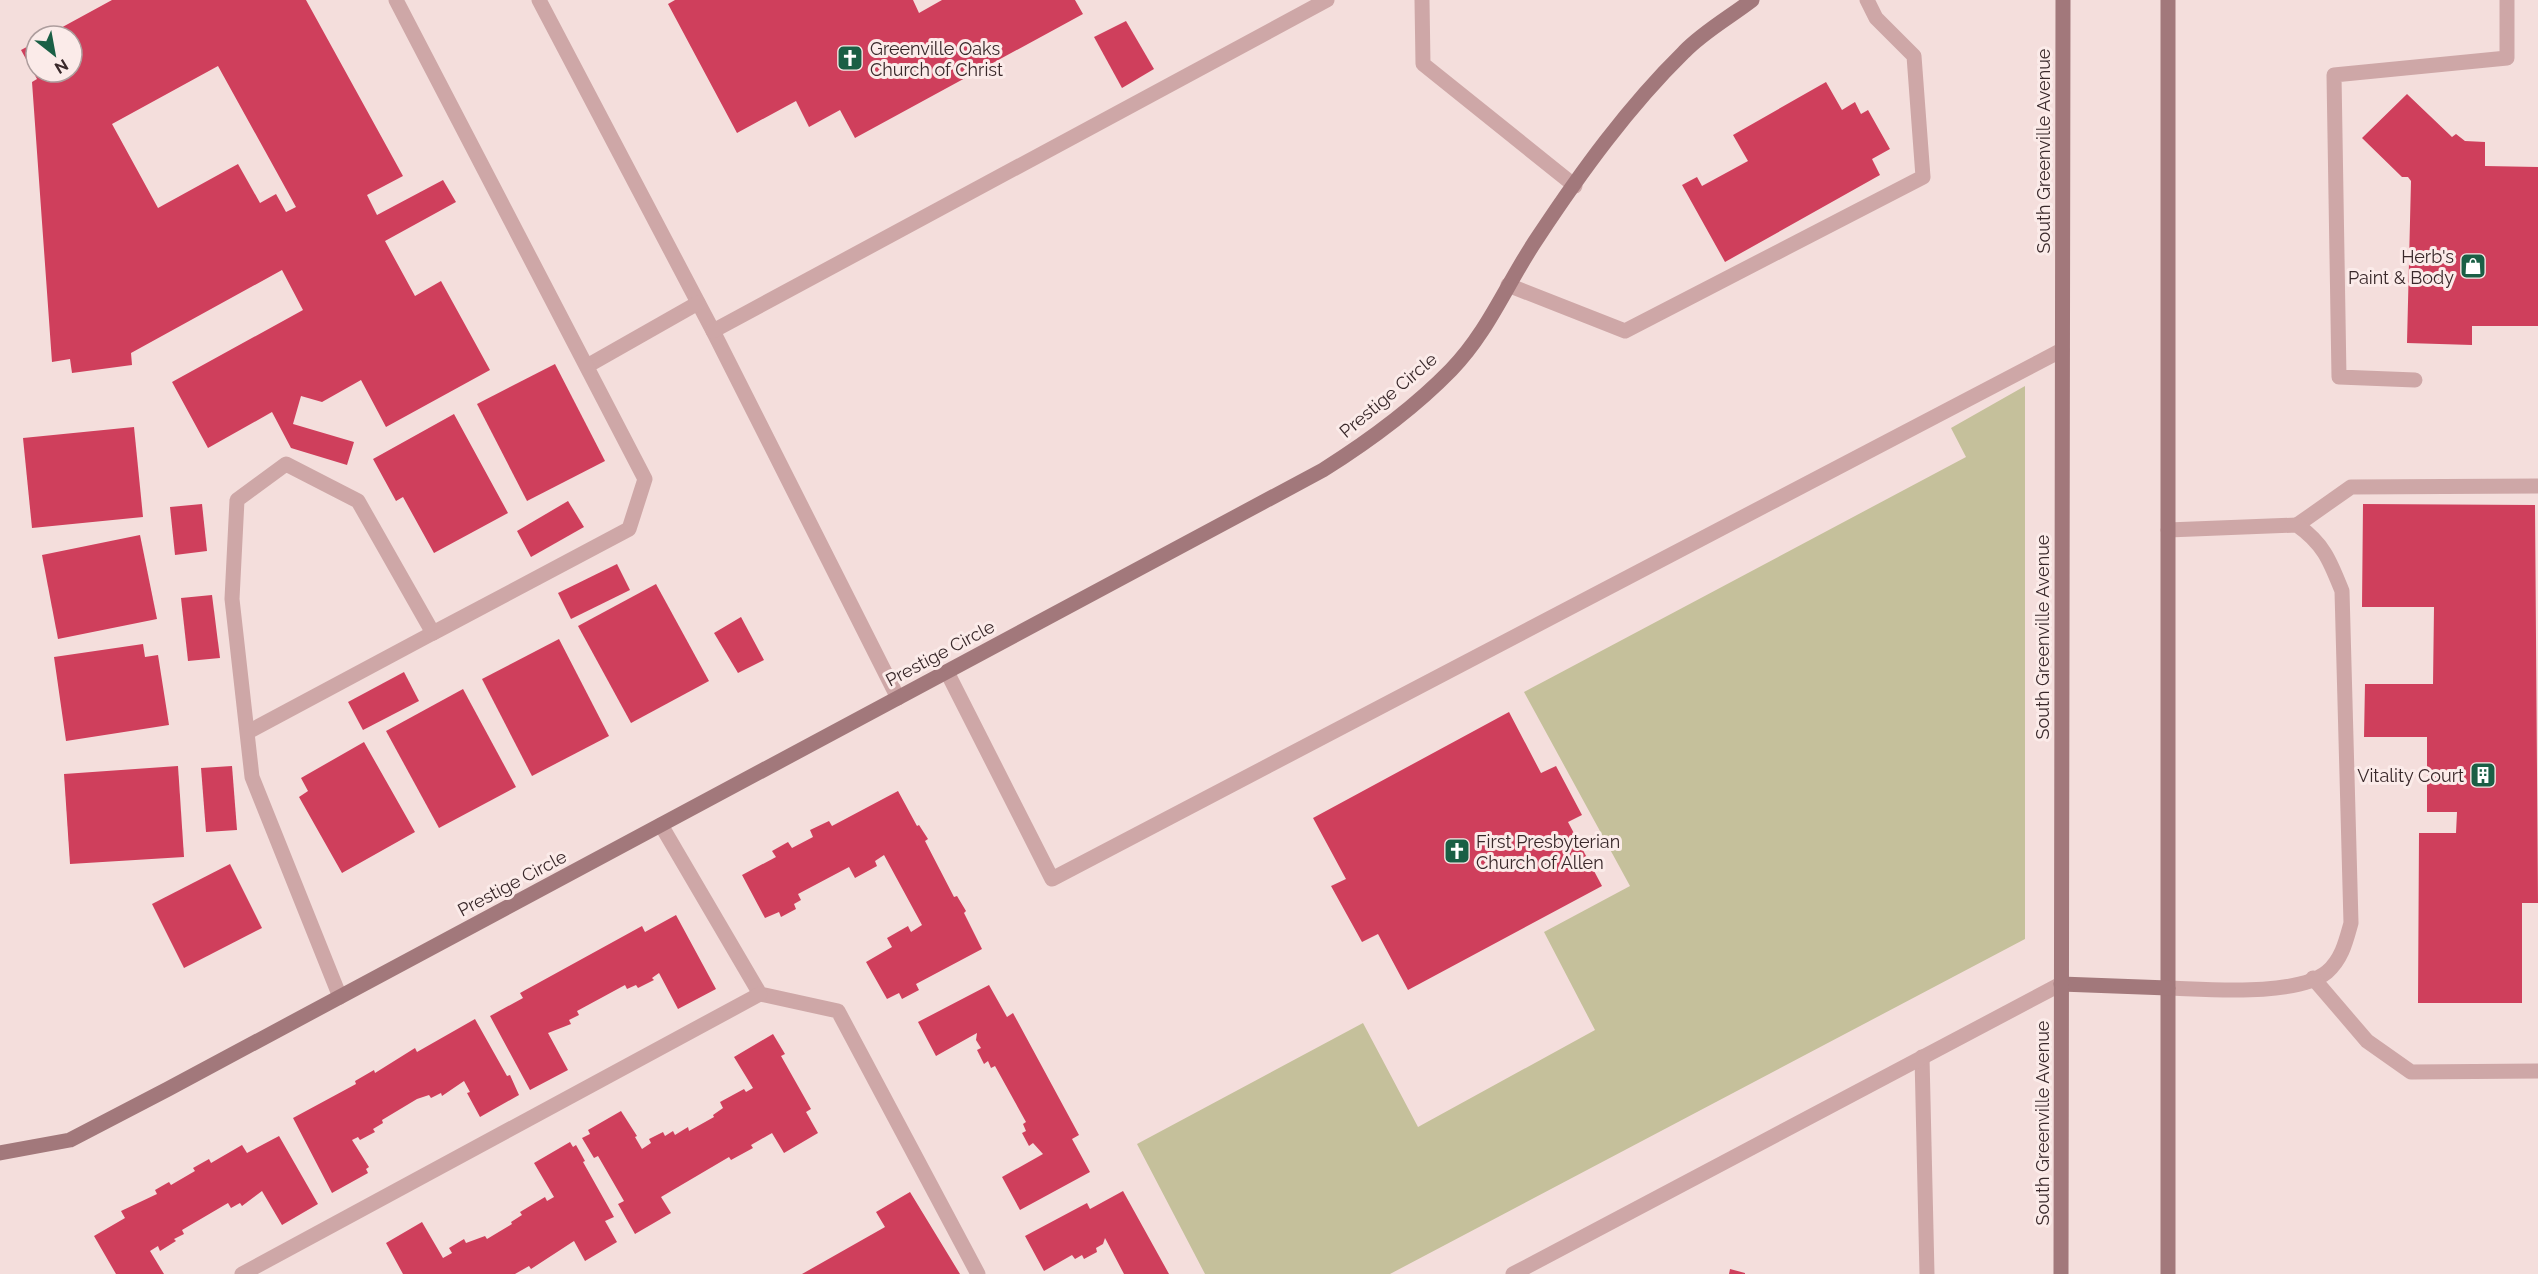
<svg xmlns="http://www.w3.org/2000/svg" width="2538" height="1274" font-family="Raleway,sans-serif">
	<rect width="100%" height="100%" fill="#f4dedc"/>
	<polygon fill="#c5c09b" points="2025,386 2025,939 1390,1274 1205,1274 1137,1144 1363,1023 1418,1127 1595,1030 1544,932 1630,886 1524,692 1966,457 1951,428"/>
	<g fill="#cf3f5c" fill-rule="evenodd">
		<path d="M112,0H306L403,176L367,195L377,215L443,180L456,202L385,241L415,296L441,281L490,370L386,427L361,380L322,402L301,396L293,424L354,442L347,465L291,448L272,412L208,448L172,382L303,310L282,270L131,353L132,365L72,373L70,359L52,362L32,82L37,79L21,50L36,42V72H72V36H46ZM218,66L296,207L286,212L276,194L260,203L238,164L158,208L112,124Z"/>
		<polygon points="675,0 913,0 919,13 942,0 1075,0 1083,14 855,138 840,110 809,127 796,101 737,133 668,4"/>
		<polygon points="1126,21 1154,69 1122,88 1094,37"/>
		<polygon points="1826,82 1842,110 1855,102 1861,114 1868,110 1890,149 1872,159 1880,175 1725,262 1682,185 1697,177 1702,186 1748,161 1733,135"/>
		<polygon points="2407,94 2452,137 2456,134 2465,141 2485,142 2485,166 2538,167 2538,326 2472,326 2472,345 2407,343 2411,181 2408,177 2402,177 2362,138"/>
		<polygon points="555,364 605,461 527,501 477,404"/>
		<polygon points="454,414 508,513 434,553 403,497 396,501 373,459"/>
		<polygon points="134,427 143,517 32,528 23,438"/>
		<polygon points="568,501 584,527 531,557 517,531"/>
		<polygon points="202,504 207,551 175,555 170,507"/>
		<polygon points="2363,504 2535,505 2538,903 2522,903 2522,1003 2418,1003 2419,833 2456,833 2457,812 2427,812 2427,737 2364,737 2365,684 2433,684 2434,607 2362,607"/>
		<polygon points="140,535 157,619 58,639 42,555"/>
		<polygon points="617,564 630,590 571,619 558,593"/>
		<polygon points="656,584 709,681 631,723 578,626"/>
		<polygon points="212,595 220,658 188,661 181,598"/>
		<polygon points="741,617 764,660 738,673 714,633"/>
		<polygon points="559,639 609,736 532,776 482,679"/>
		<polygon points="143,644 145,657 158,655 169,725 66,741 54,657"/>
		<polygon points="404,672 419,701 363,730 348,702"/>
		<polygon points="463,689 516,787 439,828 386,731"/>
		<polygon points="1509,712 1541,773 1556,766 1582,815 1568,822 1602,886 1408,990 1378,934 1362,942 1331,886 1346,879 1313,818"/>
		<polygon points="364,742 415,832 342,873 299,797 308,791 301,778"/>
		<polygon points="178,766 184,857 70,864 64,774"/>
		<polygon points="232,766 237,830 206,832 201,768"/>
		<polygon points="898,791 917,826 919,825 928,839 925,841 954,897 957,896 966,911 964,913 982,949 916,984 919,990 902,999 899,993 887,999 866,962 892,947 887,938 908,926 911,932 922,925 884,855 875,861 877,866 855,878 849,867 798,894 801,900 794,904 796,909 781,917 779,912 765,918 742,875 776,857 772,851 788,842 792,848 813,837 810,830 829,821 832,826"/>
		<polygon points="230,864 262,928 184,968 152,904"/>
		<polygon points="676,915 716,989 678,1009 659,973 652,978 654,980 638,988 636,985 627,989 625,985 577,1011 579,1015 569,1020 571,1024 548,1033 568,1070 530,1090 490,1016 523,998 520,993 642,926 645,932"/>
		<polygon points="989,985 1007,1017 1013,1013 1079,1135 1072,1139 1090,1172 1020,1210 1002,1177 1043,1154 1033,1143 1029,1146 1022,1133 1026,1131 1023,1124 1026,1122 995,1066 991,1068 988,1061 984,1064 977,1050 981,1048 976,1040 977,1033 936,1056 918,1022"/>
		<polygon points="475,1019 507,1076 510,1075 519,1095 480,1117 467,1093 470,1092 464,1081 442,1096 441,1093 431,1098 429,1095 417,1099 382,1120 383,1123 373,1129 375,1132 360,1140 358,1137 352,1140 369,1167 366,1169 368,1173 332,1193 293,1118 356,1084 355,1081 374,1070 375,1073 415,1048 417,1052"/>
		<polygon points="773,1034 785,1054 781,1056 811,1109 806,1112 818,1133 784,1153 772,1133 751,1145 753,1148 731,1160 729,1157 661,1197 671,1213 635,1234 618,1204 624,1201 598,1156 594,1158 582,1138 590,1134 588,1130 621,1111 637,1136 635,1137 642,1149 651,1143 649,1139 663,1132 665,1136 673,1131 675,1135 688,1127 689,1131 714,1117 713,1115 723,1108 720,1102 744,1089 746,1092 753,1088 734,1057"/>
		<polygon points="279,1136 318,1204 282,1225 262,1191 242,1206 240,1203 231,1208 228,1203 182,1230 184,1234 174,1239 176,1241 160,1251 158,1246 150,1251 164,1274 116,1274 94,1236 125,1218 121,1211 157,1194 155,1190 169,1182 171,1185 195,1171 193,1168 209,1159 211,1163 242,1145 247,1153"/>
		<polygon points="570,1142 573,1147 576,1145 585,1161 583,1162 614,1217 605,1221 617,1242 585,1261 574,1241 531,1269 529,1266 515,1274 403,1274 386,1243 422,1222 443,1258 452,1253 449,1248 464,1239 466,1243 485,1236 487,1239 512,1224 511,1222 522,1215 520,1212 545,1197 547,1201 554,1197 534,1163"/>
		<polygon points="1123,1191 1169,1274 1124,1274 1105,1238 1103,1244 1096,1248 1097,1252 1084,1259 1082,1255 1075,1259 1072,1255 1044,1271 1025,1236 1087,1203 1090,1209"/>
		<polygon points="910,1192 960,1274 802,1274 885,1227 876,1212"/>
		<polygon points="1730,1269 1745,1273 1745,1274 1729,1274"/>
	</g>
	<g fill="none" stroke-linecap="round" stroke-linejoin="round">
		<g stroke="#cea7a7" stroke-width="15">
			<polyline points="539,0 713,331 898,698"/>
			<polyline points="1422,0 1423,64 1575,186"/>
			<polyline points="1508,285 1625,331 1923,177 1914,56 1876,18 1867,0"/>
			<polyline points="713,331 1327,0"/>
			<polyline points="587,366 698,303"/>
			<polyline points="2415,380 2339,377 2334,75 2507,58 2507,0"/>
			<polyline points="2297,525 2351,487 2538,486"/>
			<path d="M2168,530L2297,525C2324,544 2330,561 2342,591L2351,923C2346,941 2342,959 2327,972C2297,997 2206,989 2168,988"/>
			<polyline points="947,672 1052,879 2062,350"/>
			<polyline points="248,732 433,633"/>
			<polyline points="661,825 760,994 838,1011 978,1274"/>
			<polyline points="2313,978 2367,1041 2411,1072 2538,1071"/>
			<polyline points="340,997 252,777 232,599 237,500 286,464 358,501 433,633 629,529 645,479 396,0"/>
			<polyline points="1922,1057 1927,1274"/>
			<polyline points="242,1274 760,994"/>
			<polyline points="1513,1274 2061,984"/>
		</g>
		<g stroke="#a2787b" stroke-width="15">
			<polyline points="2168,0 2168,1274"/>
			<polyline points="2061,984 2168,988"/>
			<path d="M0,1153L70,1140L168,1089L1323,470C1369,441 1413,409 1451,370C1489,331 1508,281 1538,237C1581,172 1628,107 1684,52C1703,32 1730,17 1752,0"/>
			<polyline points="2061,1274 2063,0"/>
		</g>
	</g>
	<defs>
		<g id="church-square" transform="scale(1.35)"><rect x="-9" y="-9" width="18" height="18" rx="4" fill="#1a5f45" stroke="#fbebe9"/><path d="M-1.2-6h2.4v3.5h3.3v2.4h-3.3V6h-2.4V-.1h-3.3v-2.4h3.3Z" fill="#fff"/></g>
		<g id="shop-square" transform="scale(1.35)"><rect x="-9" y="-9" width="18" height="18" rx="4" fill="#1a5f45" stroke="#fbebe9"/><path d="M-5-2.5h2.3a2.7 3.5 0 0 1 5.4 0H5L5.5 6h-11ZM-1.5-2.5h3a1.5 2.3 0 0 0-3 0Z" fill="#fff"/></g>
		<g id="building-square" transform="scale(1.35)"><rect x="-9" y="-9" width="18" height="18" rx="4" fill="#1a5f45" stroke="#fbebe9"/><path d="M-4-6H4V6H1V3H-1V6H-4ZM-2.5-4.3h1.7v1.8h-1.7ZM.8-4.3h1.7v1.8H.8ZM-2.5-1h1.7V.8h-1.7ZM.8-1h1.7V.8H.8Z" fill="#fff"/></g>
	</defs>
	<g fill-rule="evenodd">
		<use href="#church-square" x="850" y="58"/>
		<use href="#shop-square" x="2473" y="266"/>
		<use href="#building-square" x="2483" y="775"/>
		<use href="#church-square" x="1457" y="851"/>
	</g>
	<g text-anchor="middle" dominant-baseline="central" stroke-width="6" stroke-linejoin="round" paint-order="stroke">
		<g font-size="18" fill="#39282a" stroke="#fbebe9" text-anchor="start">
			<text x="870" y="48">Greenville Oaks<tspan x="870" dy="21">Church of Christ</tspan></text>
			<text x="2454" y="256" text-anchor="end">Herb's<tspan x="2454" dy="21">Paint &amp; Body</tspan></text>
			<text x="2464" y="775" text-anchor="end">Vitality Court</text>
			<text x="1476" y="841">First Presbyterian<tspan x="1476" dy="21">Church of Allen</tspan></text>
		</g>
		<g font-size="18" fill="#39282a" stroke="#fbebe9">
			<text transform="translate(2043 151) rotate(-90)">South Greenville Avenue</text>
			<text transform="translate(1388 395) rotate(-40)">Prestige Circle</text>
			<text transform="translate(2042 637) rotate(-90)">South Greenville Avenue</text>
			<text transform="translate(940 653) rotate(-28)">Prestige Circle</text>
			<text transform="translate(512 883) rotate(-28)">Prestige Circle</text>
			<text transform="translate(2042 1123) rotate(-90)">South Greenville Avenue</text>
		</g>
	</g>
	<g transform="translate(54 54) rotate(149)"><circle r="28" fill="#fbebe9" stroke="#ad9d9d" stroke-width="1.5"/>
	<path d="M0-4.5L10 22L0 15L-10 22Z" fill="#1a5f45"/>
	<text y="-9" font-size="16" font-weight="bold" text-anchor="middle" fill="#39282a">N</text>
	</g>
</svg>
